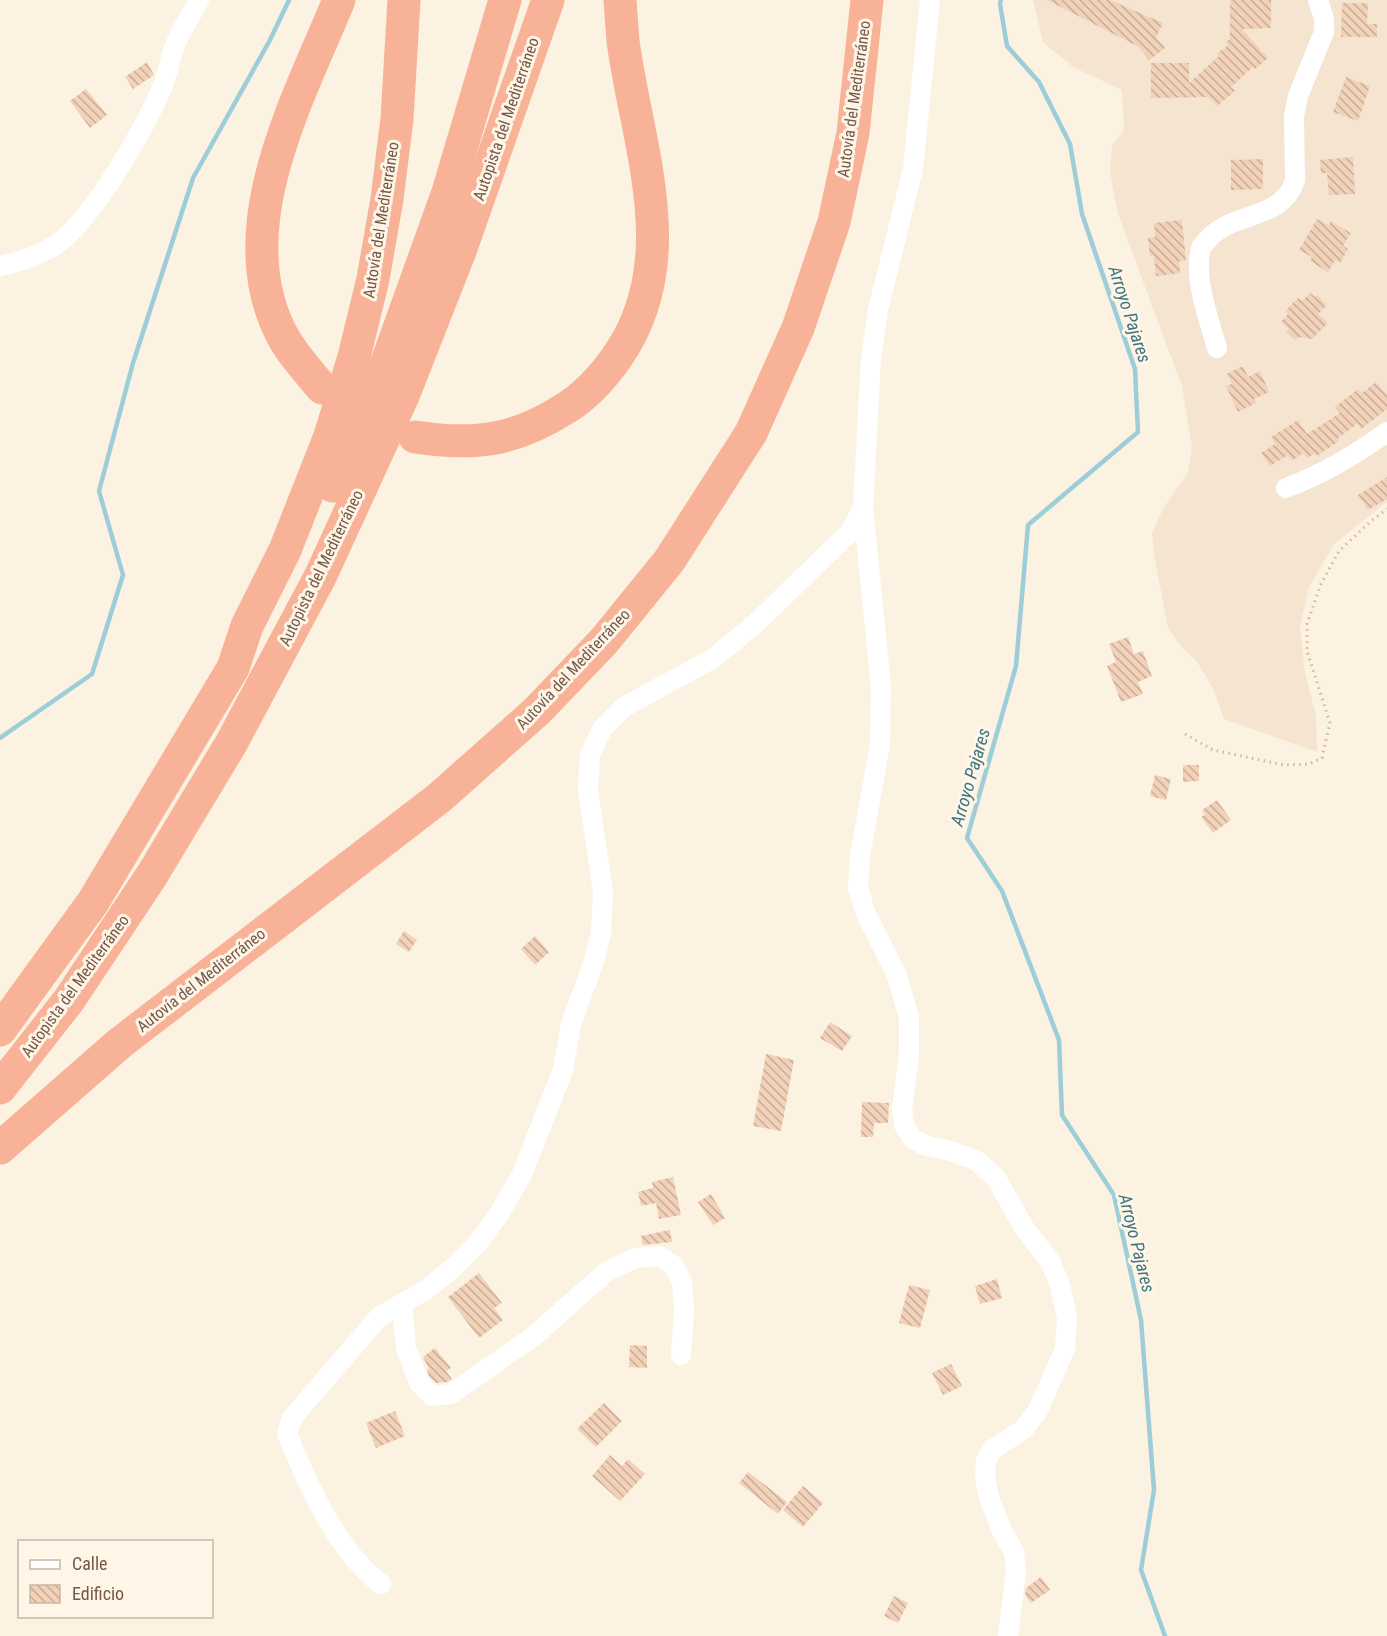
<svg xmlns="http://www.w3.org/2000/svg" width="1387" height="1636" font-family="'Roboto Condensed',sans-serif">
	<defs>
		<pattern id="building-back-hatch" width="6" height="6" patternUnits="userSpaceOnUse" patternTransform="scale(1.5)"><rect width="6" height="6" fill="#f2d1b9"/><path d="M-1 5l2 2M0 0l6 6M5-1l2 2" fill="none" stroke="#c9ac98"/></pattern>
	</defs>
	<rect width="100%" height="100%" fill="#fcf2e1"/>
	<polygon fill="#f4e4d0" points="1033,0 1387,0 1387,502 1334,544 1309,587 1300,626 1305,673 1316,715 1317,752 1224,719 1213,688 1197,662 1179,644 1168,628 1155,560 1152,533 1164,507 1188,473 1192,447 1182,386 1118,214 1110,172 1112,146 1124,130 1122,90 1073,67 1043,42"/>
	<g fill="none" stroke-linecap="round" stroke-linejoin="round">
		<g stroke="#9ccdd8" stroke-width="4.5">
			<polyline points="1001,0 1000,4 1007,46 1039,82 1070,144 1082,214 1135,369 1138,432 1028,525 1016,666 967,838 1002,891 1059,1040 1062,1115 1114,1195 1141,1320 1154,1490 1141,1570 1165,1636"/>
			<polyline points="0,738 92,674 123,575 99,491 133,363 193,178 270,40 289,0"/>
		</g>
	</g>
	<g fill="url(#building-back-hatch)">
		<polygon points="1047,0 1110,0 1163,23 1156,37 1165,48 1149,60 1139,47"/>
		<polygon points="1230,0 1271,0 1271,28 1242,29 1268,58 1255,69 1253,67 1231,87 1235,91 1217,106 1209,97 1151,98 1151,63 1189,63 1189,83 1219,56 1217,54 1228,45 1226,42 1230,39"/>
		<polygon points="1342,3 1368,3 1367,24 1377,24 1377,37 1341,37"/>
		<polygon points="147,62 154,75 133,89 125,77"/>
		<polygon points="1346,77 1370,86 1358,121 1333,112"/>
		<polygon points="86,89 107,115 90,128 70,101"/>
		<polygon points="1353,157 1355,194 1329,195 1327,173 1321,173 1320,160"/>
		<polygon points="1263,159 1263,189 1231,190 1231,160"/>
		<polygon points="1317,219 1330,226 1330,221 1351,233 1343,246 1348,249 1340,263 1335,260 1328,272 1310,261 1312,257 1299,250"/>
		<polygon points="1182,220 1186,261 1179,261 1180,273 1156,276 1154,256 1150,256 1148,238 1155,237 1154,223"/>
		<polygon points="1310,293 1315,297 1317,295 1327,305 1318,314 1328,323 1312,339 1299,337 1295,340 1286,331 1289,329 1281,322 1288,314 1285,311 1298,298 1302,301"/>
		<polygon points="1243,366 1248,377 1260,371 1269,392 1254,399 1256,403 1238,412 1226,386 1232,384 1227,374"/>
		<polygon points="1376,382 1387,395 1387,409 1361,429 1357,424 1337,439 1339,441 1317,456 1315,453 1307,458 1303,453 1292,461 1288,455 1270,466 1261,453 1275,444 1271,437 1298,420 1307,434 1340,413 1335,407 1358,389 1362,393"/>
		<polygon points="1387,477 1387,499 1368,510 1358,495"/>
		<polygon points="1128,637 1134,654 1143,651 1152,676 1138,682 1143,694 1121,702 1107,666 1116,662 1109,644"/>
		<polygon points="1183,765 1199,765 1199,781 1183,782"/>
		<polygon points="1155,775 1171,779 1166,800 1150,796"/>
		<polygon points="1217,800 1231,820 1213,833 1201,817 1205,815 1202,810"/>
		<polygon points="404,931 417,940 409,952 396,944"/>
		<polygon points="535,936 549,952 535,965 521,949"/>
		<polygon points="830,1022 852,1036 842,1051 820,1038"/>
		<polygon points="766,1054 794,1060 781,1131 753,1126"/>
		<polygon points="862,1102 889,1103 888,1123 874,1123 873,1137 861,1137"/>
		<polygon points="673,1177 681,1215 659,1219 656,1203 641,1206 638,1192 653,1188 652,1182"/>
		<polygon points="711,1194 725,1218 713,1225 698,1202"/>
		<polygon points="670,1230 672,1242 643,1245 641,1236"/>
		<polygon points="479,1273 502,1303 494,1308 503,1320 479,1338 448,1297"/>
		<polygon points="997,1279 1002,1298 980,1304 975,1286"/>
		<polygon points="909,1285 930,1290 920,1328 899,1323"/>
		<polygon points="630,1345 647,1346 647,1368 629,1367"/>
		<polygon points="435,1348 451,1368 446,1371 452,1379 447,1382 436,1383 429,1376 427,1370 429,1369 423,1357"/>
		<polygon points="951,1364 962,1386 943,1395 932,1373"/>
		<polygon points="604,1403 622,1421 596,1447 577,1429"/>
		<polygon points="395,1411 405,1436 376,1448 366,1423"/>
		<polygon points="610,1455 622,1466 628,1459 645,1474 620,1501 592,1476"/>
		<polygon points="748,1472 787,1502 778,1514 739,1483"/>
		<polygon points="803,1486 823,1503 803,1527 783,1510"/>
		<polygon points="1041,1577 1050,1590 1031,1603 1025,1595 1026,1588"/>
		<polygon points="894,1596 908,1603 898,1623 884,1616"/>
	</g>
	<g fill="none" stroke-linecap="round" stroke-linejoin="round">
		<polyline stroke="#d7b49c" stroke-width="3" stroke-dasharray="1.5 4.5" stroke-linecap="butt" points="1185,734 1213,750 1284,765 1309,764 1322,758 1330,723 1307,651 1307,624 1321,584 1339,551 1371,521 1387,509"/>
		<g stroke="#fff" stroke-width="20">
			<polyline points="930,0 913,169 878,310 871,359 863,507 881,687 880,744 860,856 858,889 866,914 896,973 909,1017 909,1055 902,1108 904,1125 912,1138 924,1145 951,1151 977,1161 996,1178 1023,1226 1051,1263 1060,1285 1067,1318 1065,1349 1038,1410 1024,1429 993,1449 986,1460 985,1478 989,1497 1002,1531 1014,1552 1016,1571 1008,1636"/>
			<path d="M0,266C19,262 39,256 55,245C92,222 144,129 162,88C169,71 171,52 179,36C185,24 193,12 199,0"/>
			<path d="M1217,348C1209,320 1193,277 1201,248C1203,244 1207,241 1210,237C1236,211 1283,220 1295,180L1294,116L1298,96L1324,32V19L1318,0"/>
			<path d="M1286,488C1323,474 1355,455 1387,432"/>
			<polyline points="402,1303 406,1347 419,1383 432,1396 451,1394 534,1336 606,1272 635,1258 660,1256 674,1266 682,1282 684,1310 681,1355"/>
			<path d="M381,1584C337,1551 308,1485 287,1434L292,1418L379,1317L427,1289L454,1267L478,1243L499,1214L522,1174L563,1070L571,1024L594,961L601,933L603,892L588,790L590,755L602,729L624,707L712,659L755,624L850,532L863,507"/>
		</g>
		<g stroke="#f8b297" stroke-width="33">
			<path d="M322,388C307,370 291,353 281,333C227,227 299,98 339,0"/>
			<path d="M415,437C474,446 515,441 566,408C587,395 603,377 617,357C685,260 637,146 623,41C622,27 621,14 620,0"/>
			<polyline points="333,486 387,362 448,192 505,0"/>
			<polyline points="0,1030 93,902 233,668 247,626 285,550 330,436 354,357 373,279 387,199 397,119 404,0"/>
			<polyline points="0,1088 69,1000 152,875 232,742 321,575 403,396 460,251 548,0"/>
			<polyline points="0,1148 120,1043 439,798 537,711 604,641 669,561 751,433 798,328 834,222 853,133 867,0"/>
		</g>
	</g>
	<g text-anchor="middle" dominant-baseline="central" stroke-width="6" stroke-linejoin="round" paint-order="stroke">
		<g font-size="16" fill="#745848" stroke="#fff6e8">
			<text transform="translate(854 99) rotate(-82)">Autovía del Mediterráneo</text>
			<text transform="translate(506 119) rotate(-71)">Autopista del Mediterráneo</text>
			<text transform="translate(381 220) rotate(-81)">Autovía del Mediterráneo</text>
			<text transform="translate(321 568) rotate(-64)">Autopista del Mediterráneo</text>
			<text transform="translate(573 669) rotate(-47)">Autovía del Mediterráneo</text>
			<text transform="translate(201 980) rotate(-38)">Autovía del Mediterráneo</text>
			<text transform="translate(75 986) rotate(-54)">Autopista del Mediterráneo</text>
		</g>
		<g font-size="18" font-style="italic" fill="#3f7581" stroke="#fff6e8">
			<text transform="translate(1130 314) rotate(72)">Arroyo Pajares</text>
			<text transform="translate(970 777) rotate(-74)">Arroyo Pajares</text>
			<text transform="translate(1137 1243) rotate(76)">Arroyo Pajares</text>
		</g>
	</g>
	<rect x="18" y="1540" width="195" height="78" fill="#fff6e8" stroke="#c7b7a8" stroke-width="1.5"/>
	<rect x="30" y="1560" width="30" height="9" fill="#ffffff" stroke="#c7b7a8" stroke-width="1.5"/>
	<text x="72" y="1570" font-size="18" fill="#745848">Calle</text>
	<rect x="30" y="1585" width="30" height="18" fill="url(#building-back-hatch)" stroke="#c7b7a8" stroke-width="1.5"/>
	<text x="72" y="1600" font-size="18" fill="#745848">Edificio</text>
</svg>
